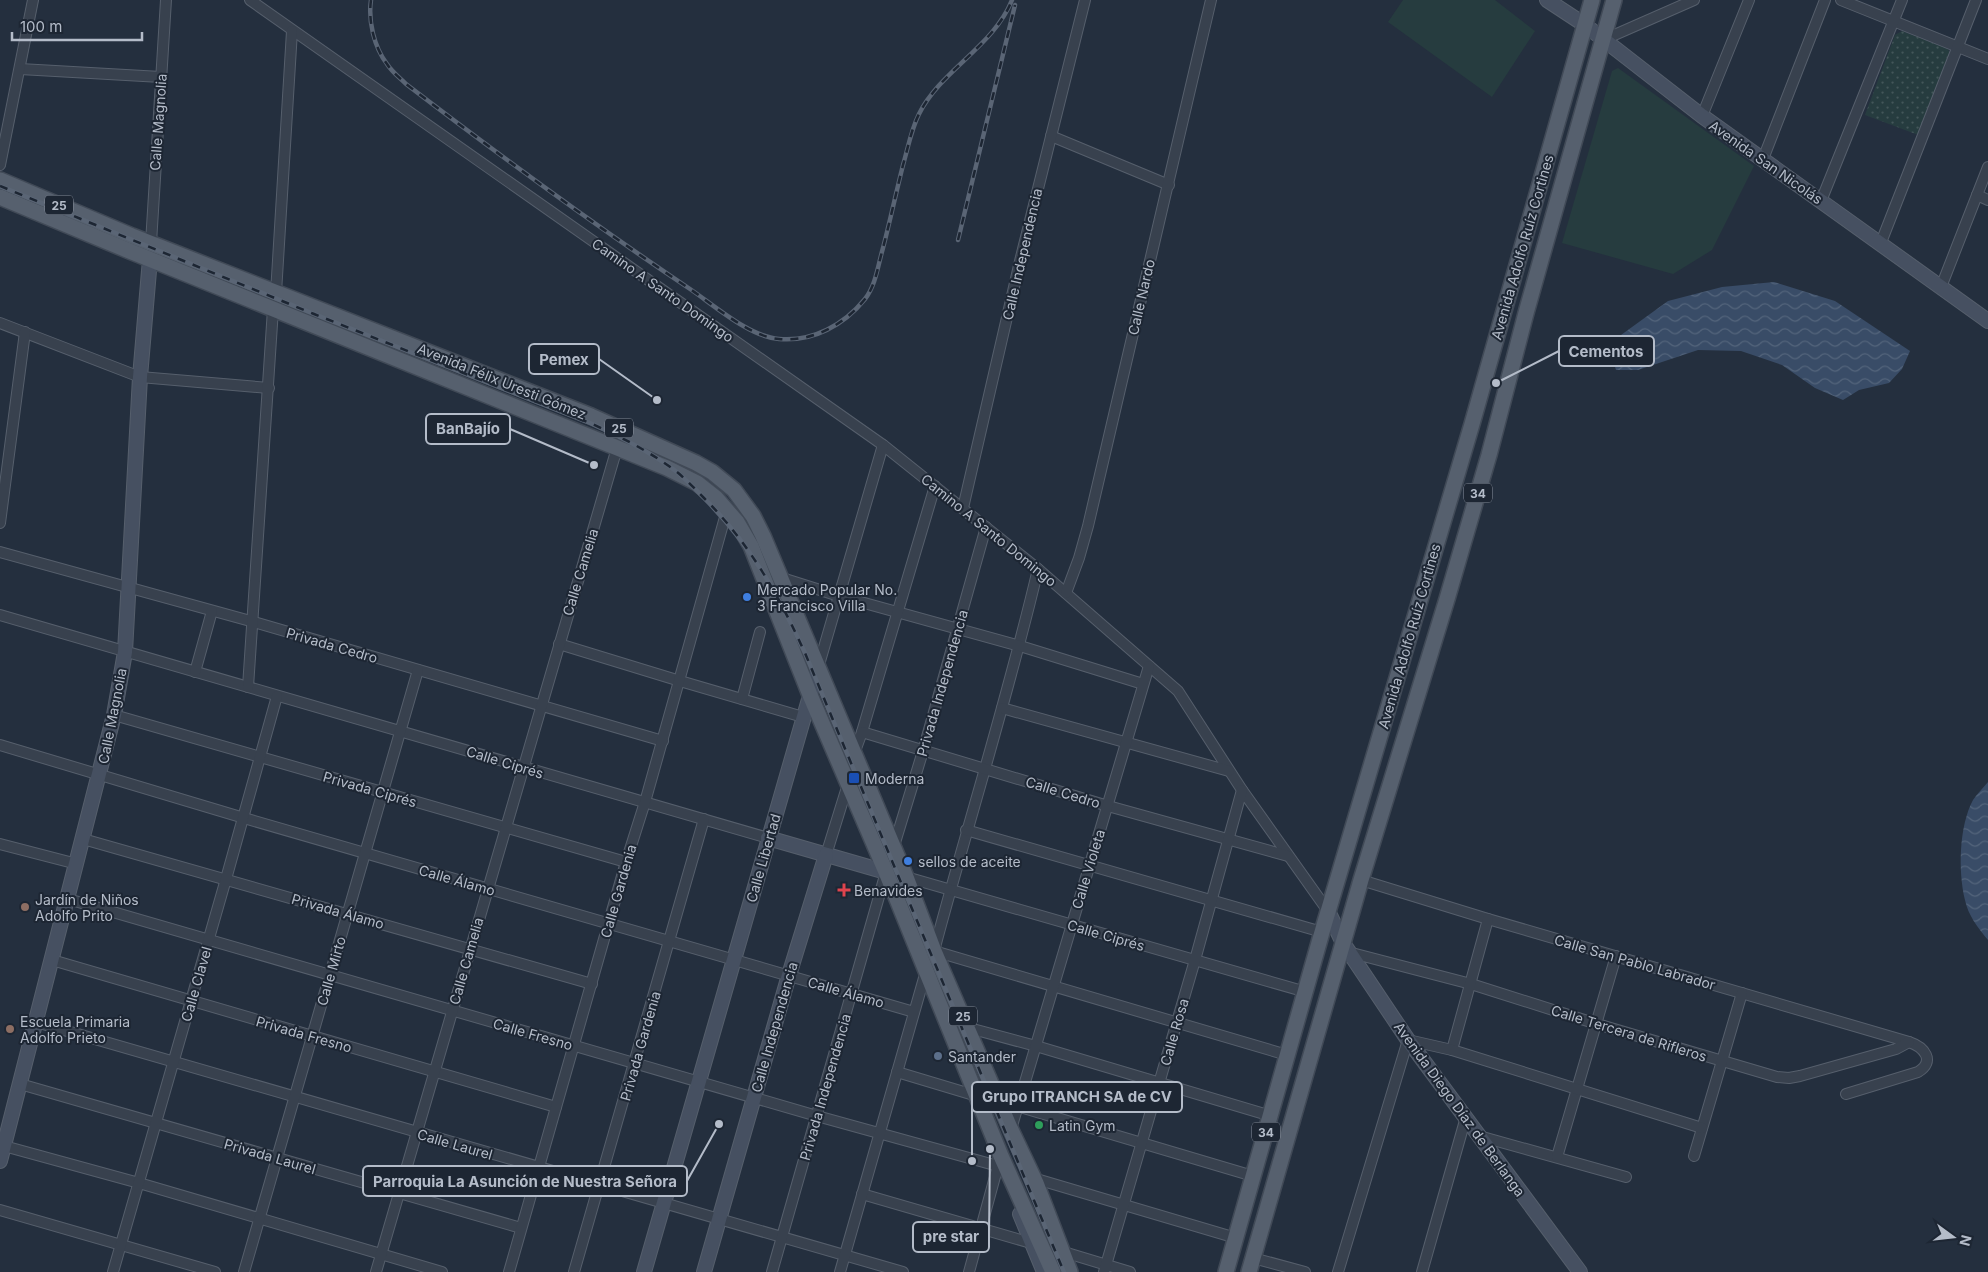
<svg xmlns="http://www.w3.org/2000/svg" width="1988" height="1272" font-family="Inter,sans-serif">
	<defs>
		<pattern id="green-dots" width="8" height="8" patternUnits="userSpaceOnUse" patternTransform="scale(1.25)"><rect width="8" height="8" fill="#263c3f"/><path d="M2 2h.1M6 6h.1" fill="none" stroke="#435659" stroke-width="1.8" stroke-linecap="round"/></pattern>
		<pattern id="water-waves" width="16" height="10" patternUnits="userSpaceOnUse" patternTransform="scale(1.25)"><rect width="16" height="10" fill="#394c67"/><path d="M0 5q4-4 8 0t8 0" fill="none" stroke="#53647b"/></pattern>
	</defs>
	<rect width="100%" height="100%" fill="#242f3e"/>
	<polygon fill="url(#green-dots)" points="1902,31 1948,49 1951,56 1921,136 1865,115 1895,35"/>
	<g fill="#263c3f">
		<polygon points="1403,0 1495,0 1535,31 1492,97 1388,22"/>
		<polygon points="1618,68 1754,166 1712,250 1673,274 1562,243 1612,71"/>
	</g>
	<g fill="url(#water-waves)">
		<polygon points="1774,282 1835,301 1910,351 1902,369 1889,383 1859,390 1843,400 1815,388 1782,365 1741,351 1698,350 1638,370 1616,370 1611,354 1621,335 1668,301 1722,287"/>
		<path d="M1988,782V940C1978,928 1968,915 1965,900C1958,871 1959,826 1973,800C1977,794 1983,788 1988,782Z"/>
	</g>
	<g fill="none" stroke-linecap="round" stroke-linejoin="round">
		<g stroke="#565f6c" stroke-width="12">
			<g id="street">
				<polyline points="250,0 883,445 1038,569 1178,691 1242,790 1328,911"/>
				<polyline points="1841,0 1988,59"/>
				<polyline points="1603,40 1694,0"/>
				<polyline points="20,69 161,77"/>
				<polyline points="1702,116 1749,0"/>
				<polyline points="1051,136 1169,185"/>
				<polyline points="1763,159 1825,0"/>
				<polyline points="0,165 33,0"/>
				<polyline points="1977,195 1988,200"/>
				<polyline points="1821,201 1902,0"/>
				<polyline points="151,243 166,0"/>
				<polyline points="1880,245 1976,0"/>
				<polyline points="1941,287 1988,167"/>
				<polyline points="276,293 292,31"/>
				<polyline points="0,323 140,377 269,388"/>
				<polyline points="963,508 1020,261 1085,0"/>
				<polyline points="0,523 25,332"/>
				<polyline points="0,552 254,622 663,741"/>
				<path d="M1038,569C1008,697 968,823 934,951L1287,1055"/>
				<polyline points="782,578 839,596 1020,646 1143,684"/>
				<polyline points="1066,593 1079,558 1088,526 1211,0"/>
				<polyline points="0,615 768,838"/>
				<polyline points="559,644 680,681 803,717"/>
				<polyline points="818,668 883,445"/>
				<polyline points="195,672 212,611"/>
				<polyline points="248,687 273,309"/>
				<polyline points="742,699 760,632"/>
				<polyline points="1002,708 1229,771"/>
				<polyline points="114,715 626,862"/>
				<polyline points="862,732 935,486"/>
				<polyline points="0,745 244,818 914,1012"/>
				<polyline points="854,754 862,732 1108,806 1288,856"/>
				<polyline points="966,830 1322,932"/>
				<polyline points="83,839 592,984"/>
				<polyline points="0,844 77,864"/>
				<polyline points="826,855 848,784"/>
				<polyline points="906,877 1306,992"/>
				<path d="M1361,880L1488,919L1909,1042C1924,1047 1936,1061 1918,1072L1846,1094"/>
				<polyline points="68,899 817,1116 998,1166"/>
				<polyline points="1348,952 1471,984 1597,1024 1777,1077 1789,1078 1800,1076 1896,1049 1909,1042"/>
				<polyline points="52,960 556,1107"/>
				<polyline points="36,1022 903,1272"/>
				<polyline points="969,1028 1036,1046 1271,1116"/>
				<polyline points="1452,1050 1488,919"/>
				<polyline points="897,1072 977,1096"/>
				<polyline points="20,1084 521,1228"/>
				<polyline points="1017,1106 1253,1176"/>
				<polyline points="1011,1129 1149,666"/>
				<polyline points="1479,1136 1626,1177"/>
				<polyline points="4,1146 139,1183 442,1272"/>
				<polyline points="1694,1156 1742,993"/>
				<polyline points="1557,1157 1616,956"/>
				<polyline points="1033,1178 1236,1238"/>
				<polyline points="862,1194 1031,1243"/>
				<polyline points="0,1210 215,1272"/>
				<polyline points="1067,1253 1130,1272"/>
				<polyline points="1253,1258 1305,1272"/>
				<polyline points="113,1272 226,879 277,696"/>
				<polyline points="244,1272 418,670"/>
				<polyline points="376,1272 617,448"/>
				<polyline points="509,1272 626,862 645,802 727,510"/>
				<polyline points="574,1272 704,819"/>
				<polyline points="772,1272 886,872 923,751 986,527"/>
				<polyline points="840,1272 926,971"/>
				<polyline points="969,1272 999,1162"/>
				<polyline points="1104,1272 1195,960 1242,790"/>
				<polyline points="1338,1272 1408,1040 1452,1050 1702,1128"/>
				<polyline points="1422,1272 1466,1117"/>
			</g>
		</g>
		<g stroke="#565f6c" stroke-width="16">
			<g id="secondary">
				<polyline points="1547,0 1585,25 1702,116 1988,321"/>
				<polyline points="768,838 886,872"/>
				<polyline points="1328,911 1343,943 1408,1040 1580,1272"/>
				<polyline points="0,1161 114,715 125,652 140,377 150,259"/>
				<polyline points="1020,1214 1044,1272"/>
				<polyline points="644,1272 818,668"/>
				<polyline points="704,1272 789,975 826,855"/>
			</g>
		</g>
		<g stroke="#414a57" stroke-width="18">
			<g id="primary">
				<polyline points="0,180 132,236 591,416 696,463 712,472 734,490 753,516 763,536 906,877 934,951 1011,1130 1036,1183 1070,1272"/>
				<polyline points="0,197 127,250 667,468 697,483 716,498 737,522 751,546 810,695 886,872 1001,1156 1053,1272"/>
				<polyline points="1226,1272 1322,932 1472,424 1592,0"/>
				<polyline points="1249,1272 1361,880 1447,599 1489,455 1526,313 1614,0"/>
			</g>
		</g>
		<use href="#street" stroke="#38414e" stroke-width="10"/>
		<use href="#secondary" stroke="#465061" stroke-width="14"/>
		<use href="#primary" stroke="#56606e" stroke-width="15"/>
		<g stroke="#5a6575" stroke-width="4.5">
			<g id="rail">
				<path d="M371,0C368,21 374,47 387,64C392,72 400,78 406,84C499,155 593,224 690,289C715,306 750,337 779,339C813,342 844,325 865,299C876,285 878,265 883,248C890,221 896,193 903,165C908,148 911,130 919,114C941,70 994,46 1012,0"/>
				<path d="M0,186L314,314L590,423C619,436 647,450 673,469C684,477 694,488 704,498C750,544 778,594 805,653L1064,1272"/>
				<polyline points="958,240 1015,5"/>
			</g>
		</g>
		<use href="#rail" stroke="#1d2633" stroke-width="2.5" stroke-dasharray="8" stroke-linecap="butt"/>
	</g>
	<g fill="#3f7fe0" stroke="#1d2633" stroke-width="2">
		<circle cx="747" cy="597" r="5"/>
		<circle cx="908" cy="861" r="5"/>
	</g>
	<rect fill="#1a4fb4" stroke="#1d2633" stroke-width="2" x="848" y="772" width="12" height="12" rx="2.5"/>
	<path fill="#e0444e" stroke="#1d2633" stroke-width="2" d="M841.5 882.5h5v5h5v5h-5v5h-5v-5h-5v-5h5z"/>
	<g fill="#8d6e63" stroke="#1d2633" stroke-width="2">
		<circle cx="25" cy="907" r="5"/>
		<circle cx="10" cy="1029" r="5"/>
	</g>
	<circle fill="#5c6f8a" stroke="#1d2633" stroke-width="2" cx="938" cy="1056" r="5"/>
	<circle fill="#2e9e5b" stroke="#1d2633" stroke-width="2" cx="1039" cy="1125" r="5"/>
	<g text-anchor="middle" dominant-baseline="central" stroke-width="4" stroke-linejoin="round" paint-order="stroke">
		<g fill="#1d2633" stroke="#878f9c" stroke-width="1">
			<rect x="45" y="195.5" width="28" height="19" rx="4"/>
			<rect x="605" y="418.5" width="28" height="19" rx="4"/>
			<rect x="1464" y="483.5" width="28" height="19" rx="4"/>
			<rect x="949" y="1006.5" width="28" height="19" rx="4"/>
			<rect x="1252" y="1122.5" width="28" height="19" rx="4"/>
		</g>
		<g font-size="12" font-weight="bold" fill="#b4bcc9">
			<text x="59" y="205">25</text>
			<text x="619" y="428">25</text>
			<text x="1478" y="493">34</text>
			<text x="963" y="1016">25</text>
			<text x="1266" y="1132">34</text>
		</g>
		<g font-size="14" fill="#b4bcc9" stroke="#1d2633">
			<text transform="translate(158 122) rotate(-86)">Calle Magnolia</text>
			<text transform="translate(1766 162) rotate(35)">Avenida San Nicolás</text>
			<text transform="translate(1522 247) rotate(-74)">Avenida Adolfo Ruíz Cortines</text>
			<text transform="translate(1022 254) rotate(-77)">Calle Independencia</text>
			<text transform="translate(663 290) rotate(35)">Camino A Santo Domingo</text>
			<text transform="translate(1141 297) rotate(-77)">Calle Nardo</text>
			<text transform="translate(502 381) rotate(22)">Avenida Félix Uresti Gómez</text>
			<text transform="translate(989 530) rotate(39)">Camino A Santo Domingo</text>
			<text transform="translate(580 572) rotate(-73)">Calle Camelia</text>
			<text transform="translate(1409 636) rotate(-74)">Avenida Adolfo Ruíz Cortines</text>
			<text transform="translate(332 645) rotate(16)">Privada Cedro</text>
			<text transform="translate(942 683) rotate(-74)">Privada Independencia</text>
			<text transform="translate(112 716) rotate(-79)">Calle Magnolia</text>
			<text transform="translate(505 762) rotate(17)">Calle Ciprés</text>
			<text transform="translate(370 789) rotate(16)">Privada Ciprés</text>
			<text transform="translate(1063 792) rotate(17)">Calle Cedro</text>
			<text transform="translate(763 858) rotate(-74)">Calle Libertad</text>
			<text transform="translate(1088 869) rotate(-73)">Calle Violeta</text>
			<text transform="translate(457 880) rotate(16)">Calle Álamo</text>
			<text transform="translate(618 891) rotate(-74)">Calle Gardenia</text>
			<text transform="translate(338 911) rotate(16)">Privada Álamo</text>
			<text transform="translate(1106 935) rotate(16)">Calle Ciprés</text>
			<text transform="translate(466 961) rotate(-74)">Calle Camelia</text>
			<text transform="translate(1635 962) rotate(16)">Calle San Pablo Labrador</text>
			<text transform="translate(331 971) rotate(-74)">Calle Mirto</text>
			<text transform="translate(196 984) rotate(-74)">Calle Clavel</text>
			<text transform="translate(846 992) rotate(16)">Calle Álamo</text>
			<text transform="translate(774 1027) rotate(-74)">Calle Independencia</text>
			<text transform="translate(1174 1032) rotate(-74)">Calle Rosa</text>
			<text transform="translate(1629 1033) rotate(17)">Calle Tercera de Rifleros</text>
			<text transform="translate(304 1034) rotate(16)">Privada Fresno</text>
			<text transform="translate(533 1034) rotate(16)">Calle Fresno</text>
			<text transform="translate(640 1046) rotate(-74)">Privada Gardenia</text>
			<text transform="translate(825 1087) rotate(-74)">Privada Independencia</text>
			<text transform="translate(1460 1109) rotate(54)">Avenida Diego Díaz de Berlanga</text>
			<text transform="translate(455 1144) rotate(16)">Calle Laurel</text>
			<text transform="translate(270 1156) rotate(16)">Privada Laurel</text>
		</g>
		<g font-size="14" fill="#b4bcc9" stroke="#1d2633" text-anchor="start">
			<text x="757" y="589">Mercado Popular No.<tspan x="757" dy="16">3 Francisco Villa</tspan></text>
			<text x="865" y="778">Moderna</text>
			<text x="918" y="861">sellos de aceite</text>
			<text x="854" y="890">Benavides</text>
			<text x="35" y="899">Jardín de Niños<tspan x="35" dy="16">Adolfo Prito</tspan></text>
			<text x="20" y="1021">Escuela Primaria<tspan x="20" dy="16">Adolfo Prieto</tspan></text>
			<text x="948" y="1056">Santander</text>
			<text x="1049" y="1125">Latin Gym</text>
		</g>
	</g>
	<path fill="none" stroke="#b4bcc9" stroke-width="2" d="M1496 383L1559 351M657 400L599 359M594 465L510 429M972 1161L972 1097M719 1124L687 1181M990 1149L989 1237"/>
	<g fill="#b4bcc9" stroke="#1d2633" stroke-width="2">
		<circle cx="1496" cy="383" r="5"/>
		<circle cx="657" cy="400" r="5"/>
		<circle cx="594" cy="465" r="5"/>
		<circle cx="972" cy="1161" r="5"/>
		<circle cx="719" cy="1124" r="5"/>
		<circle cx="990" cy="1149" r="5"/>
	</g>
	<g fill="#1d2633" stroke="#b4bcc9" stroke-width="2">
		<rect x="1559" y="336" width="95" height="30" rx="5"/>
		<rect x="529" y="344" width="70" height="30" rx="5"/>
		<rect x="426" y="414" width="84" height="30" rx="5"/>
		<rect x="972" y="1082" width="210" height="30" rx="5"/>
		<rect x="363" y="1166" width="324" height="30" rx="5"/>
		<rect x="913" y="1222" width="76" height="30" rx="5"/>
	</g>
	<g font-size="15" text-anchor="middle" font-weight="bold" fill="#b4bcc9">
		<text x="1606" y="357">Cementos</text>
		<text x="564" y="365">Pemex</text>
		<text x="468" y="434">BanBajío</text>
		<text x="1077" y="1102">Grupo ITRANCH SA de CV</text>
		<text x="525" y="1187">Parroquia La Asunción de Nuestra Señora</text>
		<text x="951" y="1242">pre star</text>
	</g>
	<g transform="translate(1953 1237) rotate(105)" stroke="#1d2633" stroke-width="4" paint-order="stroke">
	<path d="M0-4L9 19L0 12L-9 19Z" fill="#b4bcc9"/>
	<text y="-8" font-size="14" font-weight="bold" text-anchor="middle" fill="#b4bcc9">N</text>
	</g>
	<path d="M12 32v8h130v-8" fill="none" stroke="#b4bcc9" stroke-width="2.5"/>
	<text x="20" y="32" font-size="15" fill="#b4bcc9" stroke="#1d2633" stroke-width="4" paint-order="stroke">100 m</text>
</svg>
